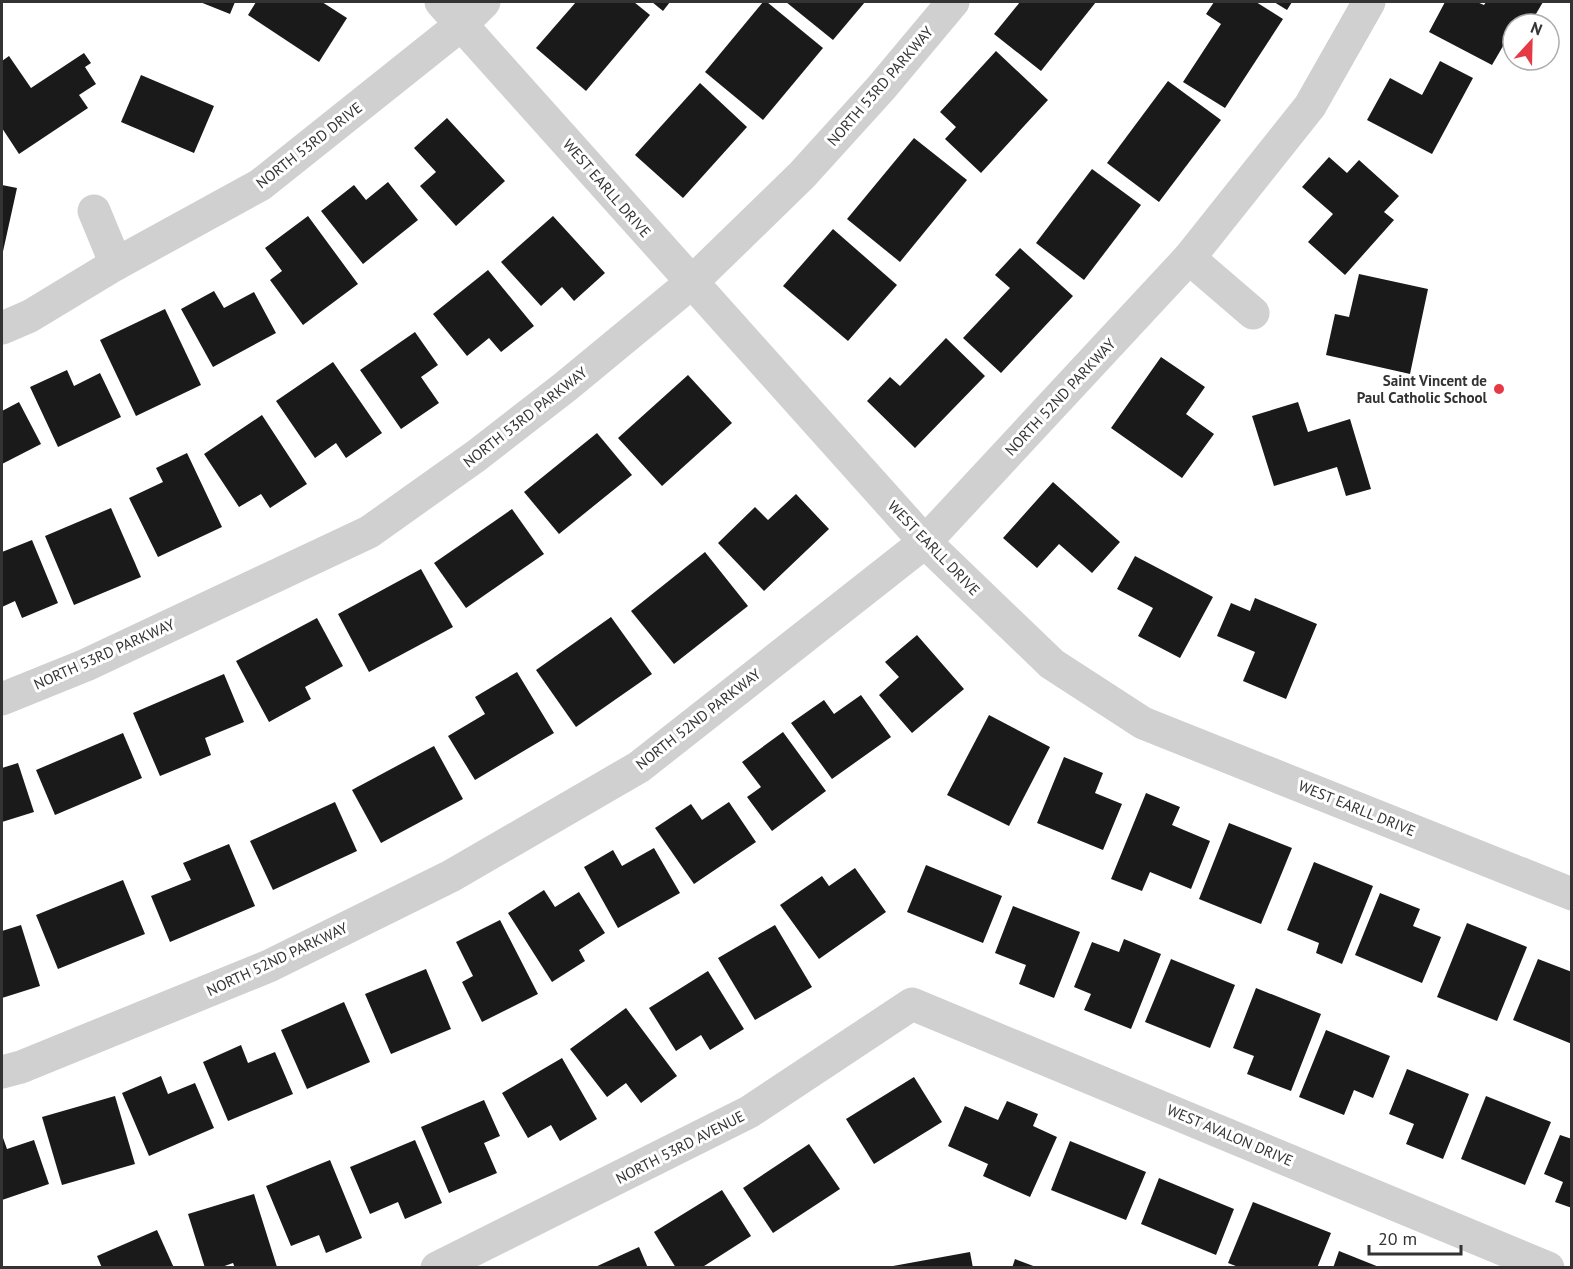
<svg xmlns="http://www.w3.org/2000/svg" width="1573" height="1269" font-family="'PT Sans',sans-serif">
	<rect width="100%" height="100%" fill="#fff"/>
	<g fill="#1a1a1a">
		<polygon points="200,2 235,2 230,14"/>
		<polygon points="256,2 322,2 347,18 319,62 248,15"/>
		<polygon points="576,2 634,2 650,15 586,91 536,48"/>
		<polygon points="652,2 670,2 663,11"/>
		<polygon points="763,2 767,2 823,48 763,120 705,72"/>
		<polygon points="786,2 865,2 833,40"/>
		<polygon points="1020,2 1096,2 1041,71 994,34"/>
		<polygon points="1214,2 1256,2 1283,19 1225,108 1183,82 1221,24 1206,14"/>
		<polygon points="1274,2 1292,2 1287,10"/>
		<polygon points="1445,2 1477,2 1484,5 1486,2 1543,2 1530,24 1513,24 1513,29 1492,65 1429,32"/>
		<polygon points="996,51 1048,100 981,173 945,139 956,127 940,112"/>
		<polygon points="84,53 91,63 85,67 96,84 79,95 88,108 19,154 2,128 2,61 9,56 31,88"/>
		<polygon points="1440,61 1473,78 1432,154 1367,120 1390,78 1422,95"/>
		<polygon points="141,75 214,106 194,153 121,122"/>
		<polygon points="1168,81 1221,120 1159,202 1107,163"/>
		<polygon points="700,83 747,127 683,198 635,155"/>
		<polygon points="447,118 505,181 456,226 420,186 436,172 414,148"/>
		<polygon points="914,138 967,180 900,262 847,219"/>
		<polygon points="1329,157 1347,173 1359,160 1399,196 1384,212 1394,220 1345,275 1308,242 1333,214 1302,187"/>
		<polygon points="1092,169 1141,205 1084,280 1036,243"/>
		<polygon points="388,182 418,220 363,264 321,211 354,185 366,200"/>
		<polygon points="2,185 17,188 2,256"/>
		<polygon points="308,216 358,284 303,325 270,280 282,271 265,248"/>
		<polygon points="553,216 605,273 574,301 562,287 541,306 501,262"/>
		<polygon points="833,229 897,285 848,341 783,286"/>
		<polygon points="1020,248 1073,296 1001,373 963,338 1010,288 995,275"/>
		<polygon points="488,270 534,326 501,352 489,338 467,356 433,314"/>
		<polygon points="1359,274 1428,289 1410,374 1326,355 1335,314 1349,317"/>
		<polygon points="214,291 224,308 254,292 276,333 213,367 181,309"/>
		<polygon points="165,309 201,385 136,416 100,340"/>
		<polygon points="415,332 438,365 421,377 439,403 401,429 360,370"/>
		<polygon points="946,338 985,376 915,448 867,401 890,377 900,386"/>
		<polygon points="1161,357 1205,387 1186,414 1214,434 1182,478 1111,428"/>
		<polygon points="333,362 382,433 346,458 336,443 315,458 276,401"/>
		<polygon points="67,370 74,386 100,373 121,417 58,447 30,387"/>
		<polygon points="688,375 732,423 662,486 618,438"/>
		<polygon points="19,402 41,444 2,464 2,411"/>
		<polygon points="1298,402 1308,432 1350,419 1371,489 1346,496 1337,467 1274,486 1252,416"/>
		<polygon points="262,415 307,484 270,508 261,494 239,507 204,454"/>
		<polygon points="597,433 632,475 559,534 524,492"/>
		<polygon points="187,453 222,527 158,557 129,498 163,482 156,468"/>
		<polygon points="1053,482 1120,542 1092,573 1059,544 1037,568 1003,538"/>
		<polygon points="796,494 829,529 764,591 718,543 755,507 768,520"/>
		<polygon points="111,508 141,577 74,605 45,536"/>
		<polygon points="512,509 544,554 466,608 434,563"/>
		<polygon points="32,540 58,603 22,618 15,601 2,607 2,552"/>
		<polygon points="705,552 748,606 674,664 631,611"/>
		<polygon points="1135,556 1213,597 1180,658 1138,636 1153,608 1117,589"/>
		<polygon points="421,569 453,627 369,672 338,614"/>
		<polygon points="1255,598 1317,624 1286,699 1243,681 1255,652 1217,636 1231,603 1250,611"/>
		<polygon points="611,617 652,674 576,727 536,670"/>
		<polygon points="317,618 343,666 305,687 311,699 269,722 236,661"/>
		<polygon points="917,635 964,689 912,733 879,695 899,677 885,662"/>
		<polygon points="517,672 554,733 475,780 448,736 485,714 475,697"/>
		<polygon points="224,674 244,722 205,738 211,755 160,776 133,713"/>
		<polygon points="861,695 891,737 832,779 791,723 824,700 834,714"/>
		<polygon points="989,715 1050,747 1009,826 947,795"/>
		<polygon points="783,732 826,791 772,831 747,797 761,787 742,762"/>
		<polygon points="123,733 142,778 55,815 36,770"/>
		<polygon points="434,746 463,799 381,843 352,790"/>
		<polygon points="1064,757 1103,773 1095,793 1122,804 1103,850 1037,823"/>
		<polygon points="18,763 34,812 2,822 2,768"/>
		<polygon points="1146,793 1180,807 1172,825 1210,841 1191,889 1150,872 1142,891 1111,879"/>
		<polygon points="335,802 357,851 273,890 250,841"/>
		<polygon points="729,802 756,842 694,884 655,828 691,804 702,820"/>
		<polygon points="1229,823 1292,848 1261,924 1199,899"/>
		<polygon points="229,844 255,906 170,942 151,896 191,880 183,863"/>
		<polygon points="654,848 680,893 618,928 584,867 613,850 622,866"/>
		<polygon points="1314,862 1373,886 1342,964 1316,953 1319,943 1287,930"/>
		<polygon points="926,865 1002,896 983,943 907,912"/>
		<polygon points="855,868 886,912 819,959 780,905 822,876 829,886"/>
		<polygon points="123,880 145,934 58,969 36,915"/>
		<polygon points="544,890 555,907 579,892 605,933 579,950 585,961 552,982 508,913"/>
		<polygon points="1380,893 1420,909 1413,926 1441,937 1422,983 1355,955"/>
		<polygon points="1013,906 1080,932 1054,998 1019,984 1026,965 995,953"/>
		<polygon points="500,920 538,994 482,1022 462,982 473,976 456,942"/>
		<polygon points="1467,923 1527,947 1497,1021 1437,997"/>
		<polygon points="21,925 40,986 2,998 2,931"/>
		<polygon points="775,925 812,987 755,1020 718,958"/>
		<polygon points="1124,939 1161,954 1131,1029 1084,1010 1091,994 1074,987 1092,942 1119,952"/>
		<polygon points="1171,959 1235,985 1210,1048 1145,1022"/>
		<polygon points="1538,959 1572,972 1572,1044 1513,1020"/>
		<polygon points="426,969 451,1029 391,1054 365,994"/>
		<polygon points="708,971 744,1029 710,1050 701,1035 676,1051 649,1008"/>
		<polygon points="1256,988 1321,1014 1291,1091 1247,1074 1254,1056 1233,1048"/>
		<polygon points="344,1002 370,1062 307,1089 281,1030"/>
		<polygon points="626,1008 677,1076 641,1103 626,1083 607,1097 570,1049"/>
		<polygon points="1326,1030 1390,1056 1373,1098 1354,1090 1344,1115 1299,1097"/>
		<polygon points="241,1045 248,1063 275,1052 293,1094 228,1121 203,1062"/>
		<polygon points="562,1058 597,1119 560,1141 551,1125 528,1138 502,1093"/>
		<polygon points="1407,1069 1469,1094 1443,1159 1406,1144 1414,1124 1389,1114"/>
		<polygon points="161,1076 168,1094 195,1083 214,1128 149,1156 122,1093"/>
		<polygon points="914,1077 942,1122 874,1164 846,1119"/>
		<polygon points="115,1096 135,1164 62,1185 42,1117"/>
		<polygon points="1486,1096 1551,1122 1525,1185 1461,1159"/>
		<polygon points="484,1100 500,1136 484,1143 497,1173 449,1193 421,1127"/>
		<polygon points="1007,1101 1038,1114 1033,1126 1057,1137 1030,1197 983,1176 988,1164 948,1146 965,1106 998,1120"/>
		<polygon points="2,1135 7,1149 34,1140 49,1184 2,1200"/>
		<polygon points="1560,1135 1572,1139 1572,1208 1555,1202 1563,1182 1544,1174"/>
		<polygon points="415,1140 442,1203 405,1219 398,1202 370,1214 350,1167"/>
		<polygon points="1070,1141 1146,1172 1126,1220 1051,1190"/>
		<polygon points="809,1144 840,1189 773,1233 743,1188"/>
		<polygon points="330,1160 362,1238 326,1253 319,1235 291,1246 266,1186"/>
		<polygon points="1159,1178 1234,1209 1216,1255 1141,1224"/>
		<polygon points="722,1190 751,1236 701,1268 676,1268 654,1232"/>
		<polygon points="254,1194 277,1267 235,1268 233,1263 219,1268 205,1268 188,1214"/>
		<polygon points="1253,1202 1331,1233 1317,1268 1241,1268 1228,1263"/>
		<polygon points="157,1230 174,1268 102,1268 97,1256"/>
		<polygon points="639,1247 648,1268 593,1268"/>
		<polygon points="1339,1251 1379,1267 1379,1268 1333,1268"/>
		<polygon points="970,1252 973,1268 894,1268 893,1266"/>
		<polygon points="1015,1259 1036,1267 1036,1268 1012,1268"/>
	</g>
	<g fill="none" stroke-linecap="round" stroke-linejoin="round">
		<g stroke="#d0d0d0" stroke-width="33">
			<polyline points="441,2 925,542 1052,664 1143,723 1572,894"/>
			<polyline points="94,211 116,264"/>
			<polyline points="1189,258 1253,313"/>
			<polyline points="2,328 30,316 116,264 260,185 462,24 484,2"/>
			<polyline points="2,699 86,665 369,532 476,456 565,387 691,283 802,175 881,88 953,2"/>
			<polyline points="2,1072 21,1067 269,966 451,876 639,767 925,542 1189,258 1310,106 1369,2"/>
			<polyline points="437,1268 749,1112 912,1004 1548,1268"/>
		</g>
	</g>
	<circle fill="#e63946" stroke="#fff" stroke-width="2" cx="1499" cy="389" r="6"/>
	<g text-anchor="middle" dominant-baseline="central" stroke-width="6" stroke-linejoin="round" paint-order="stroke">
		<g font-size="15" fill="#333" stroke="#fff">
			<text transform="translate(880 86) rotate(-49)">NORTH 53RD PARKWAY</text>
			<text transform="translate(309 145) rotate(-38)">NORTH 53RD DRIVE</text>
			<text transform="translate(607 188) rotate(49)">WEST EARLL DRIVE</text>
			<text transform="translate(1060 397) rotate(-47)">NORTH 52ND PARKWAY</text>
			<text transform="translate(525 417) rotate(-38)">NORTH 53RD PARKWAY</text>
			<text transform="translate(934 548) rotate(46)">WEST EARLL DRIVE</text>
			<text transform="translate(104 654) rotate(-24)">NORTH 53RD PARKWAY</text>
			<text transform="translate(698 719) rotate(-38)">NORTH 52ND PARKWAY</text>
			<text transform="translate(1357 808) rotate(22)">WEST EARLL DRIVE</text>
			<text transform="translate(277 959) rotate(-25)">NORTH 52ND PARKWAY</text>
			<text transform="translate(1230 1135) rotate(23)">WEST AVALON DRIVE</text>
			<text transform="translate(680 1147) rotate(-27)">NORTH 53RD AVENUE</text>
		</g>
		<g font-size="15" font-weight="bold" fill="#333" stroke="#fff" text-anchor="end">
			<text x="1487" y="380">Saint Vincent de<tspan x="1487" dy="17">Paul Catholic School</tspan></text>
		</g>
	</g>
	<rect width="1573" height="1269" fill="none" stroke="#333333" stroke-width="6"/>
	<g transform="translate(1531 42) rotate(22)"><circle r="28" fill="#ffffff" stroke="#adadad" stroke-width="1.5"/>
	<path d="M0-4.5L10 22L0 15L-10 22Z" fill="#e63946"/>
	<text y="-9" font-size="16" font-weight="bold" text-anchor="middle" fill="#333333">N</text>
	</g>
	<path d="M1369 1245v9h92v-9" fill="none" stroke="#333333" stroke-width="3"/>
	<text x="1378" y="1245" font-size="18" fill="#333333" stroke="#ffffff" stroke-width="4.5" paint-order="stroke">20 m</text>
</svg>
